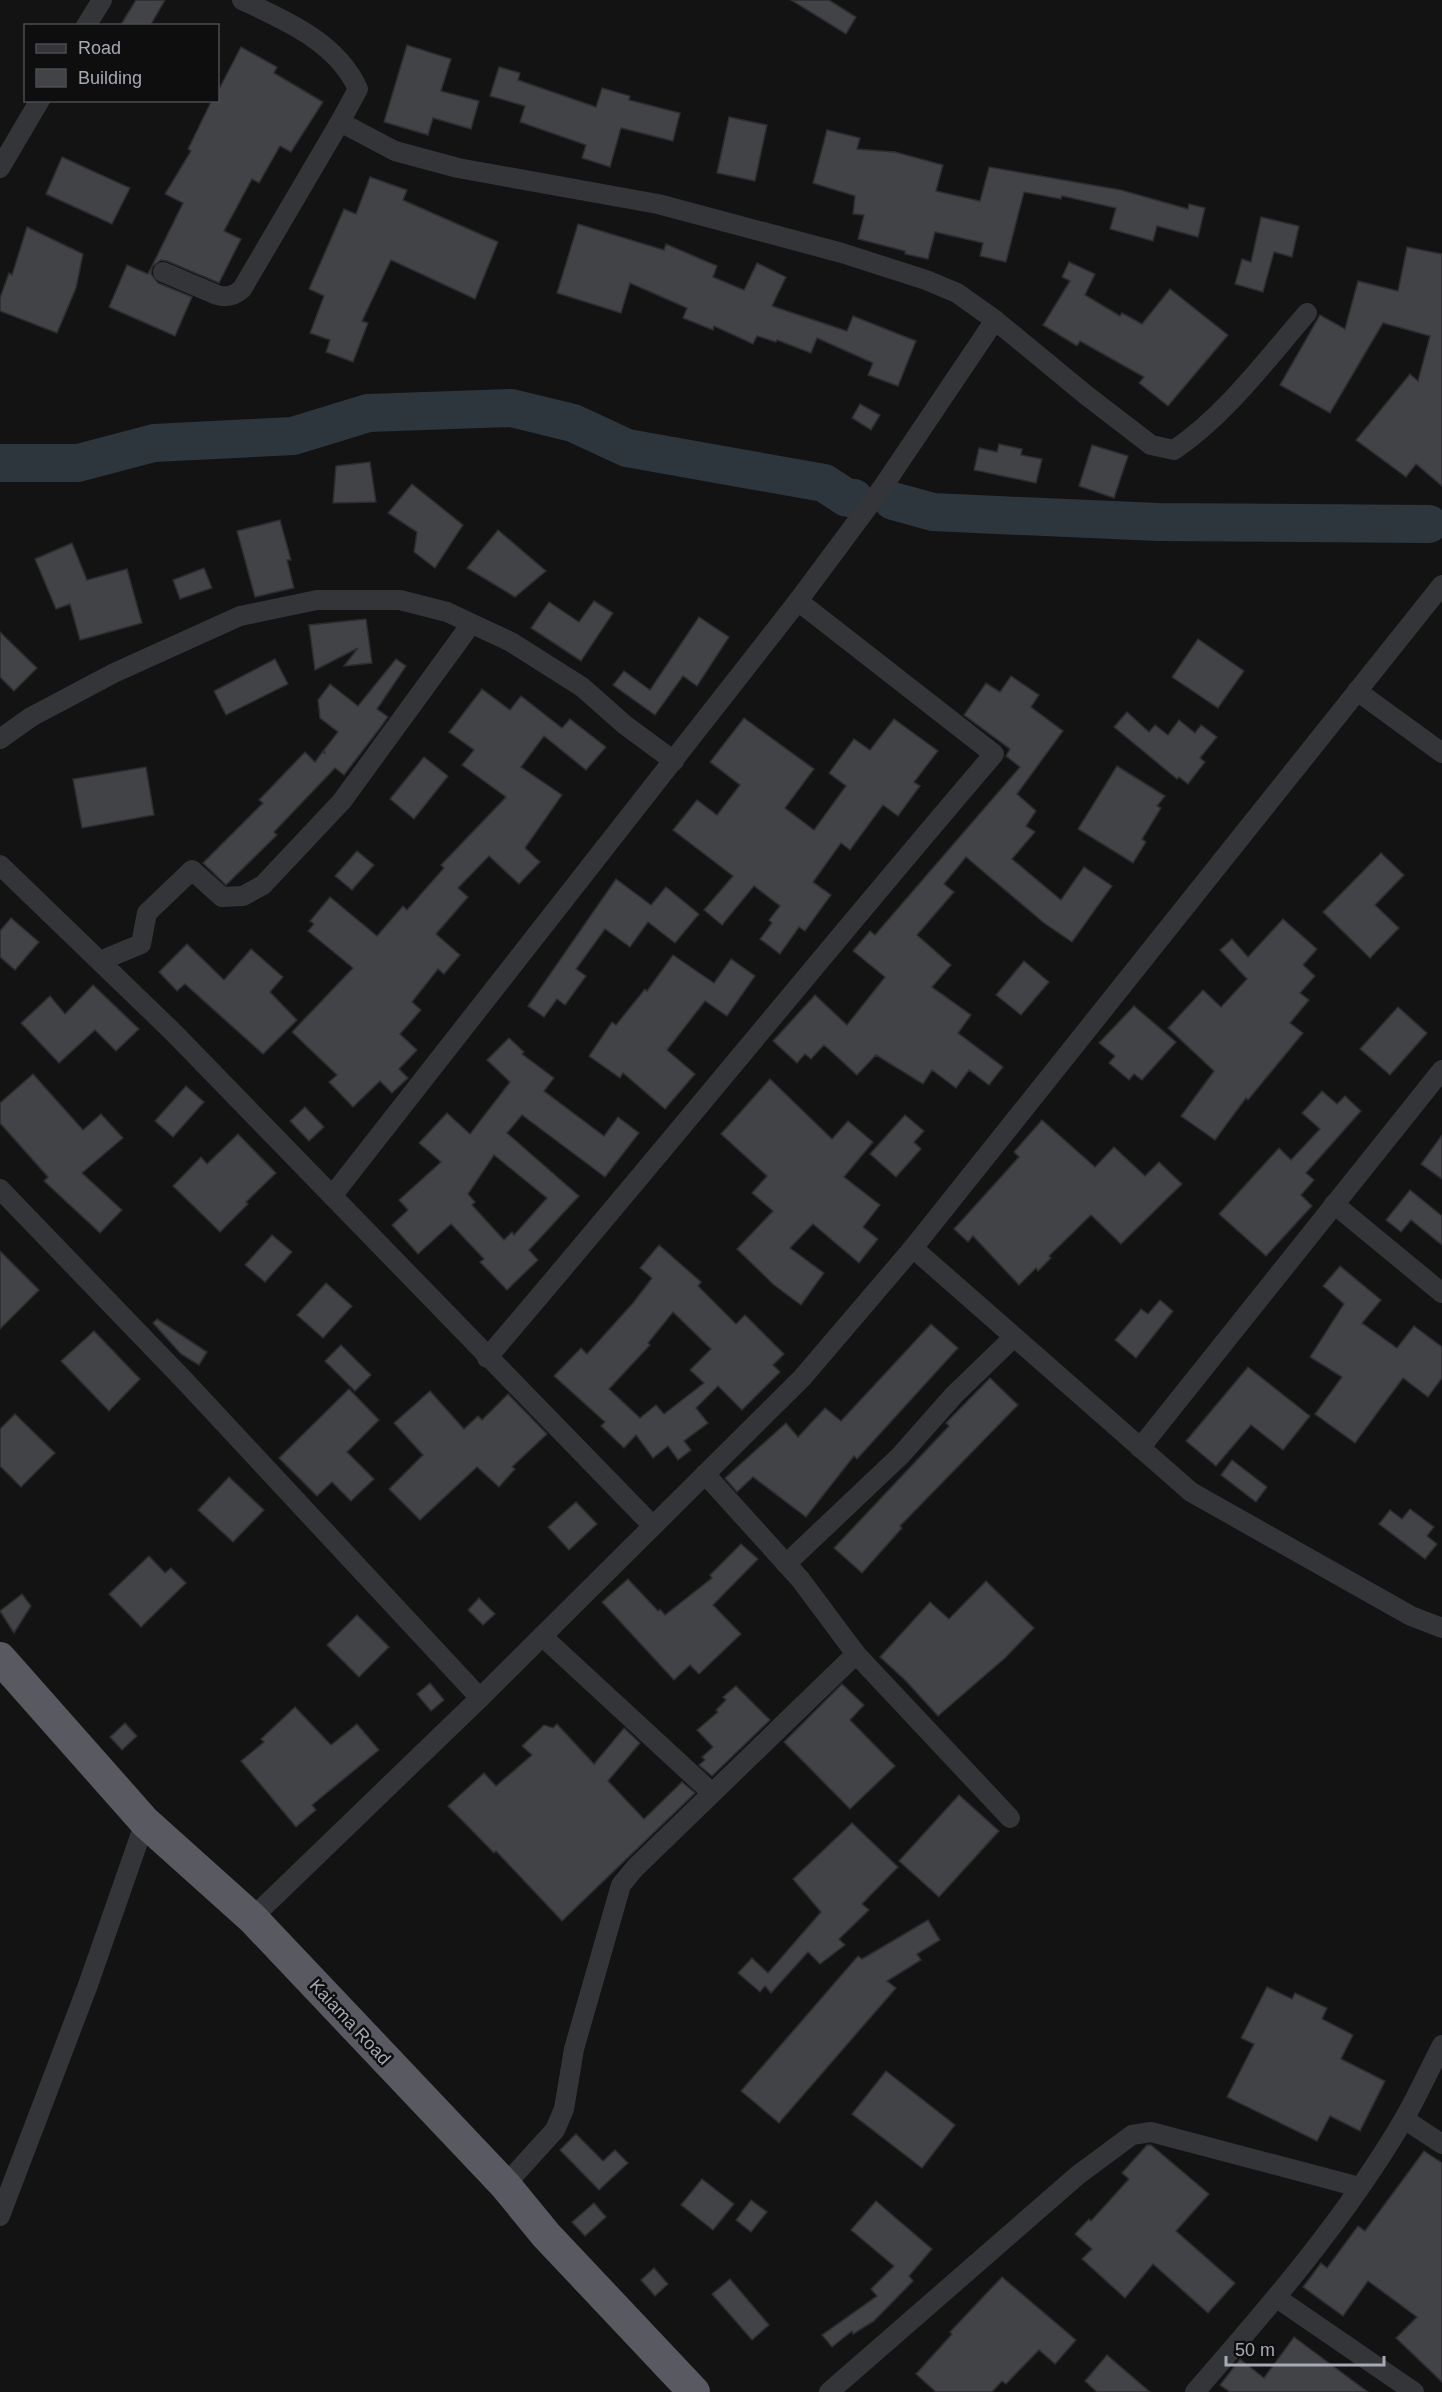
<svg xmlns="http://www.w3.org/2000/svg" width="1442" height="2392" font-family="Helvetica,sans-serif">
	<rect width="100%" height="100%" fill="#131314"/>
	<g fill="none" stroke-linecap="round" stroke-linejoin="round">
		<g stroke="#2d363c" stroke-width="38">
			<polyline points="0,463 78,463 154,443 293,436 368,413 511,408 573,423 627,448 824,483 847,498 854,498"/>
			<polyline points="893,501 933,512 997,515 1158,522 1429,524"/>
		</g>
	</g>
	<g fill="#424347" stroke="#2d2d30" stroke-width="1.5" fill-rule="evenodd">
		<polygon points="136,0 165,0 150,26 120,26"/>
		<polygon points="791,0 829,0 856,17 846,34"/>
		<polygon points="407,45 451,59 441,91 479,101 471,129 433,118 428,135 384,122"/>
		<polygon points="241,47 277,67 274,73 323,102 291,152 280,146 259,183 252,179 224,231 241,239 219,283 167,261 161,260 152,267 151,274 158,283 192,297 175,336 109,307 127,265 148,274 183,203 165,194 191,151 188,149 212,100 218,100 218,91"/>
		<polygon points="499,67 520,73 518,80 596,107 602,88 630,96 629,100 680,113 673,141 621,128 610,167 582,158 586,145 520,122 525,106 490,96"/>
		<polygon points="729,117 767,125 755,181 717,173"/>
		<polygon points="827,130 860,138 857,149 895,152 943,165 936,191 980,201 989,167 1121,190 1188,209 1189,204 1205,208 1198,237 1157,226 1153,241 1110,229 1116,208 1062,196 1061,199 1024,192 1006,262 980,256 983,243 935,232 928,259 905,254 905,251 858,239 864,215 853,214 855,196 813,183"/>
		<polygon points="62,157 130,188 112,224 46,194"/>
		<polygon points="370,177 407,190 403,200 498,242 475,299 391,260 362,321 368,323 353,362 326,352 330,340 310,333 324,296 309,289 344,209 356,214"/>
		<polygon points="1261,217 1299,226 1292,257 1274,252 1263,292 1235,284 1242,259 1251,262"/>
		<polygon points="578,224 664,250 666,244 717,266 713,277 744,290 757,263 786,277 772,306 847,331 853,316 916,341 898,386 868,375 873,363 817,338 811,353 777,340 776,342 757,336 753,344 714,326 713,330 683,318 687,308 630,283 621,313 557,293"/>
		<polygon points="27,227 83,254 76,288 57,333 0,311 0,298 9,273 12,275"/>
		<polygon points="1407,247 1442,254 1442,486 1416,464 1406,477 1356,440 1410,374 1418,381 1430,336 1383,323 1330,413 1280,385 1320,315 1345,329 1358,281 1398,291"/>
		<polygon points="1069,262 1095,274 1085,295 1120,316 1122,313 1142,324 1170,289 1228,335 1168,406 1139,383 1144,377 1080,341 1077,346 1043,325 1070,281 1062,277"/>
		<polygon points="860,404 880,415 871,430 852,418"/>
		<polygon points="999,444 1022,449 1021,455 1042,459 1036,483 974,470 979,448 997,452"/>
		<polygon points="1092,445 1128,456 1114,498 1079,486"/>
		<polygon points="370,462 376,502 333,503 336,466"/>
		<polygon points="412,484 463,525 435,568 414,552 417,532 388,513"/>
		<polygon points="280,520 291,560 287,560 294,588 255,597 237,531"/>
		<polygon points="498,530 546,571 515,597 467,568"/>
		<polygon points="72,543 87,580 127,569 142,623 80,640 70,604 56,609 35,559"/>
		<polygon points="204,568 212,588 180,599 173,580"/>
		<polygon points="594,601 613,613 581,661 531,628 549,602 579,622"/>
		<polygon points="699,617 729,637 697,686 683,676 655,715 613,685 624,671 650,690"/>
		<polygon points="366,619 372,663 344,666 358,648 315,670 309,625"/>
		<polygon points="0,632 37,668 14,691 0,677"/>
		<polygon points="1198,639 1244,671 1218,708 1172,677"/>
		<polygon points="275,659 288,684 226,715 214,691"/>
		<polygon points="396,659 406,666 377,709 388,717 380,728 344,775 335,768 274,832 277,835 226,885 203,863 263,803 259,800 305,752 315,762 323,751 325,754 324,750 338,732 320,718 318,700 330,684 358,706"/>
		<polygon points="1011,676 1039,695 1031,707 1063,731 1017,794 1036,811 1026,826 1035,832 1012,859 1061,900 1084,867 1112,886 1072,942 1044,923 966,857 944,884 954,892 917,935 951,965 932,987 971,1015 958,1033 1003,1067 989,1085 969,1070 956,1088 932,1070 923,1084 876,1055 857,1075 824,1045 811,1059 805,1054 797,1063 773,1041 815,995 847,1025 885,977 853,951 870,931 875,935 1020,767 1006,756 1010,749 964,715 986,683 1000,692"/>
		<polygon points="482,689 510,710 521,696 562,728 570,719 606,747 586,770 544,736 521,767 562,795 525,848 540,862 519,884 489,856 458,888 468,897 436,934 460,955 444,974 438,969 412,1002 421,1010 400,1034 417,1050 399,1069 408,1078 392,1093 380,1081 353,1107 329,1082 337,1075 292,1032 353,968 308,931 314,924 310,921 330,897 377,936 403,906 407,910 444,868 441,865 506,797 462,765 474,750 449,732"/>
		<polygon points="1127,712 1149,732 1155,725 1168,735 1179,720 1195,733 1201,725 1217,737 1200,758 1205,762 1188,784 1179,777 1177,779 1114,727"/>
		<polygon points="744,718 814,769 785,808 814,830 846,786 829,773 854,739 870,750 894,719 938,751 914,782 920,786 898,816 883,805 850,850 841,843 813,882 831,895 805,931 799,927 780,954 760,939 772,923 769,920 780,906 754,886 722,925 704,910 733,876 673,830 697,800 717,815 740,785 710,762"/>
		<polygon points="424,757 448,776 414,819 390,799"/>
		<polygon points="1117,766 1165,796 1157,806 1161,808 1142,839 1146,842 1133,863 1078,829"/>
		<polygon points="146,767 154,815 82,828 73,779"/>
		<polygon points="357,851 374,865 352,890 335,876"/>
		<polygon points="1381,853 1404,875 1375,905 1399,928 1370,958 1323,912"/>
		<polygon points="616,879 651,905 666,887 699,914 675,943 648,922 630,947 605,929 576,969 586,976 565,1005 557,999 544,1017 528,1006"/>
		<polygon points="11,918 39,942 15,970 0,957 0,931"/>
		<polygon points="1283,919 1317,949 1303,965 1315,976 1300,993 1309,1000 1290,1023 1303,1033 1248,1100 1246,1098 1215,1140 1181,1116 1214,1071 1168,1028 1203,990 1221,1007 1247,979 1220,950 1232,939 1248,957"/>
		<polygon points="187,944 224,980 251,949 283,977 270,992 297,1020 263,1054 185,984 177,991 159,972"/>
		<polygon points="673,955 714,983 731,959 755,976 727,1016 705,1001 667,1050 695,1074 665,1109 623,1073 620,1078 589,1056 612,1022 616,1025 645,989 647,991"/>
		<polygon points="1024,961 1049,982 1021,1015 996,995"/>
		<polygon points="93,985 139,1029 116,1051 95,1030 59,1063 21,1023 50,996 65,1014"/>
		<polygon points="1134,1006 1176,1042 1142,1080 1134,1074 1129,1080 1109,1063 1115,1056 1099,1043"/>
		<polygon points="1398,1007 1427,1033 1390,1075 1360,1049"/>
		<path d="M509,1038L524,1052L522,1054L554,1078L544,1091L604,1136L618,1117L639,1133L605,1177L522,1115L507,1133L579,1196L529,1250L538,1260L507,1290L480,1262L484,1259L451,1224L418,1254L392,1225L408,1210L399,1200L441,1162L419,1143L447,1113L470,1134L510,1082L487,1060ZM494,1155L547,1198L514,1235L512,1232L504,1240L472,1205L475,1202L468,1194Z"/>
		<polygon points="33,1074 83,1130 101,1114 123,1138 82,1173 122,1210 100,1233 44,1181 48,1177 0,1123 0,1103"/>
		<polygon points="770,1079 832,1139 848,1121 873,1142 844,1177 880,1205 863,1227 878,1239 859,1263 813,1224 790,1248 824,1273 801,1305 774,1285 737,1249 773,1211 752,1193 767,1176 721,1134"/>
		<polygon points="186,1086 204,1102 173,1137 155,1121"/>
		<polygon points="1322,1091 1337,1104 1345,1096 1361,1111 1306,1173 1314,1180 1301,1195 1312,1206 1266,1256 1219,1214 1279,1148 1291,1160 1320,1129 1302,1113"/>
		<polygon points="305,1107 324,1127 309,1141 290,1121"/>
		<polygon points="905,1115 924,1131 914,1142 921,1149 896,1177 870,1154"/>
		<polygon points="1042,1120 1095,1167 1114,1147 1145,1176 1159,1162 1182,1184 1121,1244 1091,1215 1049,1256 1051,1258 1038,1271 1036,1268 1019,1285 973,1236 968,1242 954,1229 1019,1157 1014,1152"/>
		<polygon points="238,1134 276,1173 246,1202 248,1204 220,1232 173,1186 201,1157 207,1164"/>
		<polygon points="1442,1135 1442,1179 1421,1164"/>
		<polygon points="1410,1190 1442,1216 1442,1245 1411,1220 1401,1232 1386,1220"/>
		<polygon points="272,1235 292,1252 265,1282 245,1265"/>
		<path d="M659,1245L701,1282L698,1286L736,1324L745,1315L784,1354L773,1365L780,1372L742,1410L718,1386L696,1408L708,1423L684,1441L691,1450L678,1460L668,1446L653,1458L636,1435L624,1448L601,1426L605,1422L554,1376L581,1348L587,1354L633,1303L652,1278L640,1268ZM673,1312L711,1349L690,1370L704,1383L664,1414L656,1405L640,1418L609,1389L650,1345L648,1343Z"/>
		<polygon points="0,1251 39,1290 0,1329"/>
		<polygon points="1340,1266 1381,1300 1362,1323 1397,1348 1414,1326 1442,1347 1442,1378 1428,1397 1403,1378 1355,1443 1315,1414 1342,1377 1310,1357 1344,1304 1323,1286"/>
		<polygon points="326,1283 352,1306 323,1338 297,1315"/>
		<polygon points="1160,1300 1173,1311 1136,1358 1115,1340 1141,1309 1148,1314"/>
		<polygon points="157,1319 207,1352 199,1365 181,1354 153,1323"/>
		<polygon points="931,1324 958,1348 857,1459 854,1456 806,1517 753,1477 737,1492 725,1478 786,1423 798,1437 825,1408 841,1421"/>
		<polygon points="94,1331 140,1379 109,1411 61,1361"/>
		<polygon points="341,1345 371,1375 355,1391 325,1361"/>
		<polygon points="1248,1367 1310,1416 1283,1450 1251,1425 1216,1466 1186,1441"/>
		<polygon points="990,1378 1018,1405 900,1526 902,1528 862,1573 834,1548 949,1426 946,1423"/>
		<polygon points="349,1389 379,1420 347,1452 374,1479 351,1501 332,1482 317,1496 279,1458"/>
		<polygon points="430,1391 464,1429 478,1416 482,1420 508,1394 547,1434 512,1467 515,1469 499,1487 477,1467 420,1520 389,1489 423,1455 394,1423"/>
		<polygon points="15,1414 55,1453 21,1487 0,1466 0,1429"/>
		<polygon points="1232,1460 1267,1487 1256,1502 1221,1475"/>
		<polygon points="229,1477 264,1510 233,1542 198,1510"/>
		<polygon points="576,1502 597,1524 569,1550 548,1527"/>
		<polygon points="1410,1509 1434,1527 1427,1536 1437,1544 1425,1559 1379,1524 1390,1510 1402,1519"/>
		<polygon points="741,1544 758,1559 713,1605 741,1634 699,1674 690,1665 674,1680 602,1602 628,1579 658,1611 660,1609 665,1615 712,1578 710,1575"/>
		<polygon points="149,1556 165,1573 171,1568 186,1583 141,1627 109,1594"/>
		<polygon points="986,1581 1034,1628 1005,1658 938,1716 905,1680 880,1657 930,1602 949,1619"/>
		<polygon points="22,1594 31,1606 14,1633 0,1611"/>
		<polygon points="479,1598 495,1614 483,1625 468,1610"/>
		<polygon points="357,1615 389,1647 359,1677 327,1645"/>
		<polygon points="430,1683 444,1700 431,1711 417,1694"/>
		<polygon points="842,1684 864,1705 850,1720 895,1766 850,1809 784,1742"/>
		<polygon points="736,1686 770,1720 712,1776 699,1765 705,1760 702,1757 713,1747 697,1730 718,1712 716,1710 726,1700 723,1697"/>
		<polygon points="295,1707 331,1745 357,1724 379,1750 312,1805 316,1810 296,1827 241,1761 264,1742 261,1739"/>
		<polygon points="125,1723 137,1736 122,1750 110,1737"/>
		<polygon points="557,1724 594,1764 624,1728 640,1743 608,1781 644,1819 682,1782 695,1793 562,1921 496,1851 494,1853 448,1806 484,1773 496,1786 532,1755 522,1746 544,1725 553,1728"/>
		<polygon points="959,1795 999,1831 939,1897 899,1861"/>
		<polygon points="852,1823 898,1867 862,1904 869,1910 839,1939 845,1945 820,1964 808,1952 771,1993 765,1986 760,1992 738,1973 752,1958 768,1973 821,1912 793,1879"/>
		<polygon points="928,1920 940,1940 917,1954 921,1960 887,1981 896,1988 779,2123 741,2091 858,1956 862,1959"/>
		<polygon points="1267,1987 1292,1999 1295,1993 1327,2008 1322,2019 1353,2035 1341,2059 1385,2081 1360,2131 1330,2116 1317,2141 1227,2097 1254,2044 1241,2038"/>
		<polygon points="886,2071 955,2125 922,2168 852,2114"/>
		<polygon points="576,2134 603,2161 615,2150 628,2163 599,2190 560,2150"/>
		<polygon points="1147,2145 1151,2145 1209,2194 1176,2231 1235,2283 1208,2313 1153,2264 1125,2298 1082,2259 1092,2249 1075,2234 1089,2219 1091,2221 1129,2179 1122,2173"/>
		<polygon points="1424,2151 1442,2163 1442,2382 1396,2338 1417,2317 1368,2281 1343,2316 1303,2287 1321,2263 1327,2268 1358,2226 1365,2231"/>
		<polygon points="702,2179 734,2204 713,2230 681,2205"/>
		<polygon points="751,2200 767,2212 751,2232 736,2220"/>
		<polygon points="876,2201 932,2249 909,2276 913,2281 874,2321 853,2334 852,2331 832,2347 822,2335 877,2296 871,2289 894,2266 851,2230"/>
		<polygon points="594,2203 606,2217 585,2236 572,2222"/>
		<polygon points="654,2268 668,2284 655,2296 641,2280"/>
		<polygon points="1002,2277 1076,2340 1055,2364 1039,2350 1006,2384 1002,2381 992,2392 936,2392 916,2374 952,2334 950,2332"/>
		<polygon points="730,2279 769,2325 752,2340 712,2294"/>
		<polygon points="1294,2337 1368,2392 1230,2392 1220,2385 1240,2359 1264,2378"/>
		<polygon points="1107,2355 1150,2392 1097,2392 1085,2381"/>
	</g>
	<g fill="none" stroke-linecap="round" stroke-linejoin="round">
		<g stroke="#343539" stroke-width="20">
			<path d="M242,0C286,21 337,42 358,89L340,122L395,151L458,168L658,204L842,253L926,280L957,293L995,320L1086,395L1151,445L1174,450C1227,414 1266,360 1307,313"/>
			<polyline points="86,26 102,0"/>
			<polyline points="0,168 40,100"/>
			<path d="M163,272L217,295C227,298 234,296 242,289L340,122"/>
			<polyline points="1357,691 1442,753"/>
			<polyline points="0,739 31,717 114,673 240,616 317,600 400,600 447,612 511,642 582,687 625,725 674,761"/>
			<polyline points="0,865 173,1032 653,1526"/>
			<polyline points="100,961 141,944 147,913 192,870 222,897 243,896 263,885 342,801 471,624"/>
			<polyline points="0,1189 184,1380 480,1698"/>
			<polyline points="332,1196 798,601 882,488 995,320"/>
			<polyline points="1334,1204 1442,1293"/>
			<polyline points="913,1248 1191,1492 1411,1616 1442,1628"/>
			<path d="M487,1358C658,1158 823,954 994,754L798,601"/>
			<polyline points="1140,1448 1442,1070"/>
			<polyline points="705,1474 800,1579 856,1654 1010,1818"/>
			<polyline points="786,1564 900,1456 954,1395 1014,1337"/>
			<polyline points="542,1636 712,1793"/>
			<polyline points="252,1918 480,1698 802,1378 913,1248 1442,585"/>
			<polyline points="1404,2119 1442,2144"/>
			<polyline points="505,2185 555,2130 564,2109 574,2049 621,1885 635,1868 856,1654"/>
			<polyline points="0,2216 88,1985 145,1822"/>
			<polyline points="1277,2298 1414,2392"/>
			<polyline points="829,2392 1078,2175 1132,2135 1151,2132 1359,2187"/>
			<path d="M1195,2392C1270,2306 1346,2218 1404,2119C1418,2095 1429,2070 1442,2045"/>
		</g>
		<polyline stroke="#595a61" stroke-width="32" points="0,1658 145,1822 252,1918 505,2185 546,2235 694,2392"/>
	</g>
	<g text-anchor="middle" dominant-baseline="central" stroke-width="5" stroke-linejoin="round" paint-order="stroke">
		<g font-size="18" fill="#a6aab4" stroke="#0e0e0f">
			<text transform="translate(350 2022) rotate(47)">Kaiama Road</text>
		</g>
	</g>
	<rect x="24" y="24" width="195" height="78" fill="#0e0e0f" stroke="#4b4c51" stroke-width="1.5"/>
	<rect x="36" y="44" width="30" height="9" fill="#343539" stroke="#4b4c51" stroke-width="1.5"/>
	<text x="78" y="54" font-size="18" fill="#a6aab4">Road</text>
	<rect x="36" y="69" width="30" height="18" fill="#424347" stroke="#4b4c51" stroke-width="1.5"/>
	<text x="78" y="84" font-size="18" fill="#a6aab4">Building</text>
	<path d="M1226 2356v9h158v-9" fill="none" stroke="#a6aab4" stroke-width="3"/>
	<text x="1235" y="2356" font-size="18" fill="#a6aab4" stroke="#0e0e0f" stroke-width="4.5" paint-order="stroke">50 m</text>
</svg>
